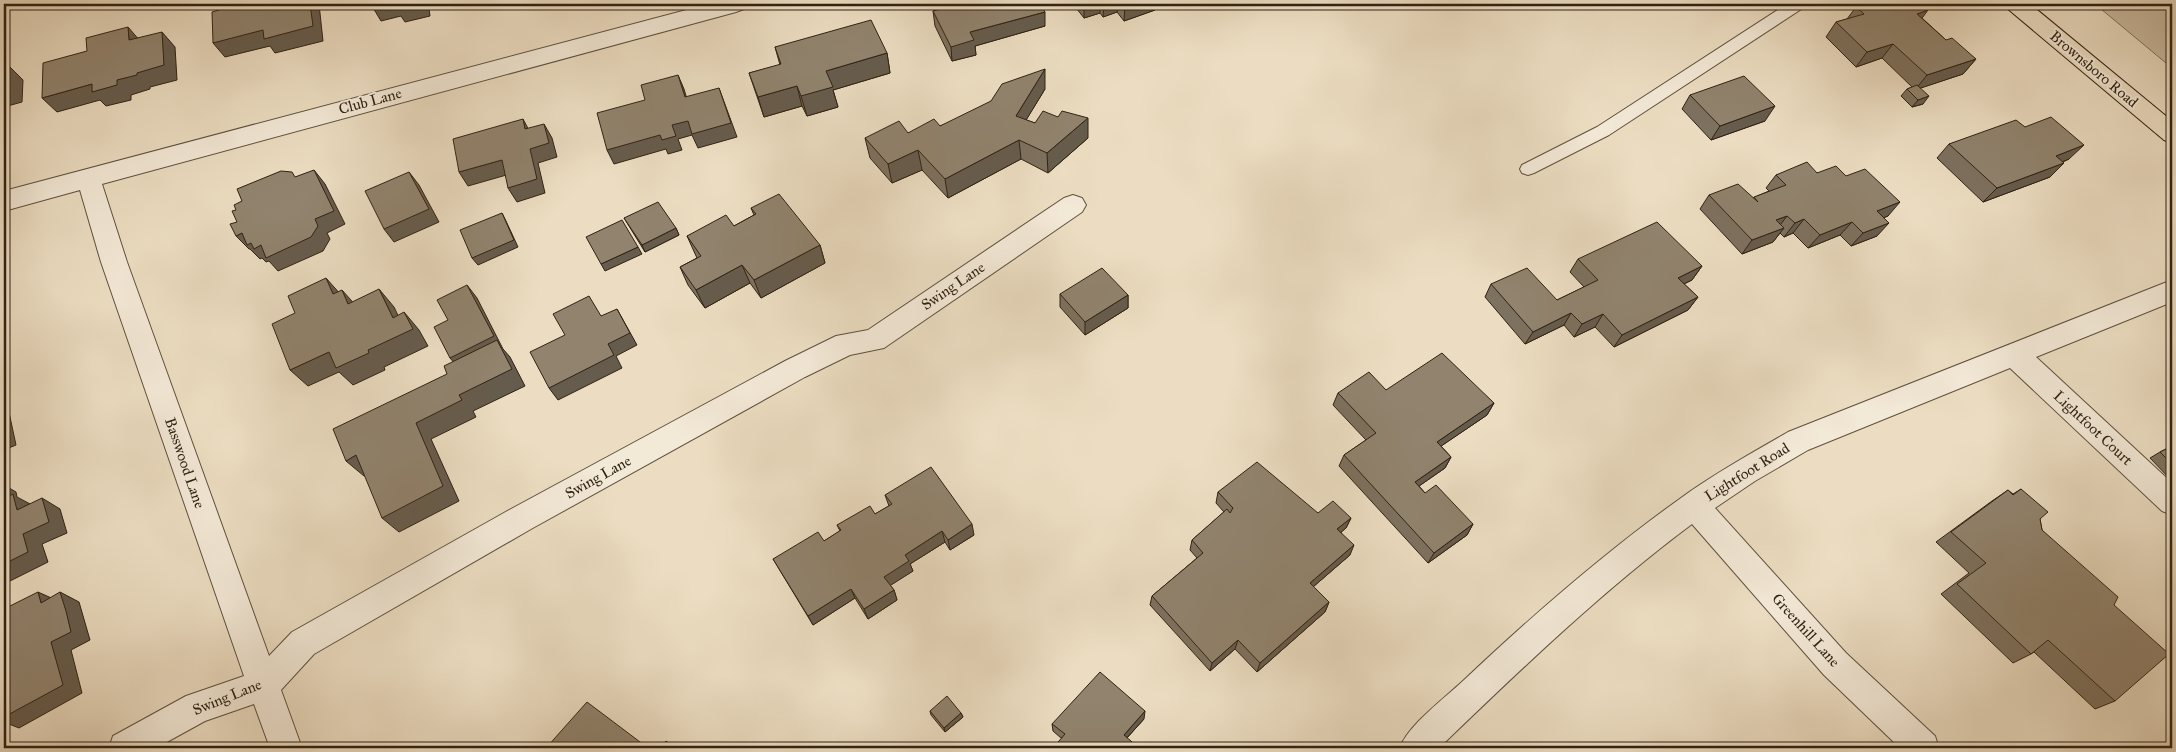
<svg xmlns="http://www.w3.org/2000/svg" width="2176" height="752" font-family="'IM FELL Great Primer',serif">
	<rect width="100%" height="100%" fill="#ecddc2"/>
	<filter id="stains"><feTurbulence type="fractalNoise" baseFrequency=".004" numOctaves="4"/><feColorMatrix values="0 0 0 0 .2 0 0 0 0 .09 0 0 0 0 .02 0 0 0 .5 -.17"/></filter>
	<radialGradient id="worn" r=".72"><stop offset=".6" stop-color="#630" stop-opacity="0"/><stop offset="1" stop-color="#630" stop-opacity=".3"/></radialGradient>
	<polygon fill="#ccbda4" stroke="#7e705c" points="2095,4 2172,4 2172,68"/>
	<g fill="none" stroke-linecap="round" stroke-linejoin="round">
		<g stroke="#5e513f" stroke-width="2">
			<polygon id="service" points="1787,4 1806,4 1803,8 1609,135 1534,173 1528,175 1522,173 1520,169 1522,165 1597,127"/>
		</g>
		<g stroke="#5e513f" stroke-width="2">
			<g id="minor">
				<polygon points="709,4 747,4 744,9 736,12 102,184 127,262 269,656 292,632 511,509 785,361 836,336 868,330 1064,198 1073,195 1082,198 1086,205 1082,212 884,348 850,355 805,377 531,529 314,654 281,690 302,748 270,748 254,704 205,721 156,748 109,748 113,736 186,696 244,676 101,262 80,190 4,211 4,191"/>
				<path d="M2172,280V302L2036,357L2172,483V515L2162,511L2010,368L1808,450L1755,481L1715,508L1846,653L1935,736L1939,748H1900L1824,675L1692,524C1601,592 1520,670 1439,748H1400C1407,726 1446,697 1464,680C1533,615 1604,553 1681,498C1715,473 1752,453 1788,432Z"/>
			</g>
		</g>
		<g stroke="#2f2213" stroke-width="2">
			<polygon id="primary" points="2005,4 2030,4 2172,121 2172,143 2164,140 2008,9"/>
		</g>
		<use href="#service" fill="#f3e9d7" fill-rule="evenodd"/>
		<use href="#minor" fill="#f3e9d7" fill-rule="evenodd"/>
		<use href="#primary" fill="#ecddc2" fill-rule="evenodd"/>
	</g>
	<g fill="#7d715f" stroke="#2f2213">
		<polygon points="947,4 1045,26 975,46 976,55 952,61 935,26 933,11 948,7"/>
		<polygon points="1073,4 1156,4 1155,10 1124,21 1117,12 1103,17 1100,13 1084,18"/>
		<polygon points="1856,7 1922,18 1946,40 1976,59 1963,74 1920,88 1923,104 1912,107 1901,96 1907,89 1912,87 1882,58 1856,67 1826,37 1836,22 1847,19"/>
		<polygon points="775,47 887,53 890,73 833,90 838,107 807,116 802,106 764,117 749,73 780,65"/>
		<polygon points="1045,89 1026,120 1035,123 1088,138 1048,173 1021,159 948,198 922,170 892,183 870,158 865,138 908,133 940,126"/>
		<polygon points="1690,95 1765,121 1711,140 1682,109"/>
		<polygon points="2025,127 2069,159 2063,162 2050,177 1983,202 1937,158 1949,144"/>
		<polygon points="1817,173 1846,176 1888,216 1883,218 1877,236 1851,246 1840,235 1808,248 1793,233 1784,237 1780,233 1773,242 1742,254 1700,209 1709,195 1753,198 1769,191 1766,188 1776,175"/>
		<polygon points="751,208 820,245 825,263 761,298 750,283 705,308 688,285 680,267 697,258 687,236 734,226 754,215"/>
		<polygon points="624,218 676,228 679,235 645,252"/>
		<polygon points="1578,259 1702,266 1692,280 1684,284 1698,297 1688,310 1614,347 1595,327 1574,337 1564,325 1525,344 1485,297 1491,284 1557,300 1584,287 1570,272"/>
		<polygon points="1060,294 1128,295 1128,308 1085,335 1060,307"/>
		<polygon points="1386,390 1494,403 1487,415 1441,446 1451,457 1445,468 1419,486 1425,493 1473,524 1467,535 1428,563 1339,466 1344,455 1366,440 1333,405 1338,393"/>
		<polygon points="2172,446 2172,481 2150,458 2160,452"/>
		<polygon points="2021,489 2040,519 2042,530 2114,605 2115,701 2095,709 2034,652 2031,654 2013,663 1941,594 1969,573 1936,542 1992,501 2008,490 2013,494"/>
		<polygon points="1218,492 1318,513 1351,518 1346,528 1341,532 1350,555 1313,587 1329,602 1325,612 1257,672 1235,649 1210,671 1150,605 1152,596 1197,558 1190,550 1192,540 1224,512 1216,503"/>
		<polygon points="885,495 974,535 950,550 945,542 910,564 913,571 890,585 894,590 897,600 868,619 855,598 813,625 773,559 824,541 840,531 837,525 875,514 889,506"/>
		<polygon points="930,711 961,713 963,717 945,732 931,715"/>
		<polygon points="1144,719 1127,738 1061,738 1053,731 1052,724"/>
	</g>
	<g fill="#665c4d" stroke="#2f2213">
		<polygon points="310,4 319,4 323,41 275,53 270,46 225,57 213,43"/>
		<polygon points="383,4 451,4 429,9 430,16 405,22 401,16 381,21 372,6"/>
		<polygon points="1084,4 1100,4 1100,13 1084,18"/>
		<polygon points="1104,4 1118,4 1117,12 1103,17"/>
		<polygon points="1131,4 1156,4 1155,10 1124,21 1125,6"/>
		<polygon points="1928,10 1917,25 1917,14"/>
		<polygon points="1045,12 1045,26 975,46 976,55 952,61 951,47 970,32"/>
		<polygon points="128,27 141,42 129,40"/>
		<polygon points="162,32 175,47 177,80 150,87 150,89 131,95 131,100 106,106 100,100 57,112 42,98 92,84 117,80 137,73"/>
		<polygon points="1893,44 1882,58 1856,67 1867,52"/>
		<polygon points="887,53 890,73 833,90 838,107 807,116 801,96 826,71"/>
		<polygon points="1976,59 1963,74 1915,90 1927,75"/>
		<polygon points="8,65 23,80 22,102 4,107 4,88"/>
		<polygon points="1045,69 1045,89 1017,135 1016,116"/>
		<polygon points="678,75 684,89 691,112 685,97"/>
		<polygon points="797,86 802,106 764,117 758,97"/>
		<polygon points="719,88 737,137 698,148 692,135 678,139 682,150 668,154 666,149 614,164 607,150 672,125"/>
		<polygon points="1929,96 1923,104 1912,107 1918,100"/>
		<polygon points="1775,106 1765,121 1711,140 1720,126"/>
		<polygon points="1088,118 1088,138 1048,173 1047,153"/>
		<polygon points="523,119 531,134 525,129"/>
		<polygon points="544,124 552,138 557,157 538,163 545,193 517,202 508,188"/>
		<polygon points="1019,140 1021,159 948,198 945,179"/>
		<polygon points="2084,145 2069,159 2042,170 2056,156"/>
		<polygon points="918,150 922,170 892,183 888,164"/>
		<polygon points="502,160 510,174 468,186 459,172"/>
		<polygon points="2064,163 2050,177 1983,202 1997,188"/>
		<polygon points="314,170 325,184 345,224 327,233 330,239 323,251 278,271 269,261 266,262 262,258 260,259 250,249 249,249 236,236 242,233 315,219"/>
		<polygon points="409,172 419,185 439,222 394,242 384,229"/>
		<polygon points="1900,202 1888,216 1865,225 1877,211"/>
		<polygon points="502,213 506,221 518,247 478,265 472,258"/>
		<polygon points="1787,216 1777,229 1776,220"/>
		<polygon points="1804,219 1793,233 1784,237 1795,223"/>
		<polygon points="1852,222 1840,235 1808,248 1820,235"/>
		<polygon points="1889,223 1877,236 1851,246 1863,233"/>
		<polygon points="676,228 679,235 645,252 642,245"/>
		<polygon points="1784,228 1773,242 1742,254 1752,240"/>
		<polygon points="820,245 825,263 761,298 754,280"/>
		<polygon points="638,247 642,254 605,271 601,264"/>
		<polygon points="742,265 750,283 705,308 696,290"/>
		<polygon points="1702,266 1692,280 1669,291 1678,278"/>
		<polygon points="326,278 342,296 333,294"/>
		<polygon points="467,285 477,298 503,349 510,357 525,386 473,411 476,417 431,439 459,501 399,532 382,518 416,423 459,395 460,370 450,358"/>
		<polygon points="379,289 394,307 406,332 404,312 419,330 428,346 384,367 385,370 353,385 339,372 308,386 290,370 329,352 368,350 393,318"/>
		<polygon points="342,290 358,308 348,304"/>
		<polygon points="1128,295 1128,308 1085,335 1085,322"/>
		<polygon points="1698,297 1688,310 1614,347 1622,335"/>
		<polygon points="617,309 637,345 616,356 622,368 558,400 549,388 608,344"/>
		<polygon points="1571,313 1564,325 1525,344 1533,332"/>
		<polygon points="1603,314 1595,327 1574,337 1582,324"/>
		<polygon points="4,389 16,445 4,450"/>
		<polygon points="1494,403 1487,415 1431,453 1437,442"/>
		<polygon points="356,455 374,471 364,476 346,461"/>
		<polygon points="1451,457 1445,468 1409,493 1415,482"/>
		<polygon points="4,485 16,492 17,497 32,505 36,520 4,501"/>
		<polygon points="42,498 60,509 67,533 42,544 48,562 4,584 4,564 23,534"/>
		<polygon points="1351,518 1346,528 1333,539 1337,529"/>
		<polygon points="972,524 974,535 950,550 948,540"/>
		<polygon points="1473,524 1467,535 1428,563 1434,553"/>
		<polygon points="942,531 945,542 910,564 913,571 888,587 884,577 905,555"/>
		<polygon points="1354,545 1350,555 1306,593 1310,583"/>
		<polygon points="851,589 855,598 813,625 808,616"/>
		<polygon points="894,590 897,600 868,619 864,609"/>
		<polygon points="38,592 58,601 41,603"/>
		<polygon points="60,592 79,602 90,640 71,650 82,693 19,728 4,722 4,717 51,642"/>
		<polygon points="1329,602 1325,612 1257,672 1260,663"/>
		<polygon points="1238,640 1235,649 1210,671 1212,663"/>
		<polygon points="1145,711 1144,719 1123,742 1124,735"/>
		<polygon points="961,713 963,717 945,732 944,728"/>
	</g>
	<g fill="#91836e" stroke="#2f2213">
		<polygon points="219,4 310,4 313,26 264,39 263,30 213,43 212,12 219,10"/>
		<polygon points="372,4 383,4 372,6"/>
		<polygon points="395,4 411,4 396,7"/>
		<polygon points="948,4 1040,4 1045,12 970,32 974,40 951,47 933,11 949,7"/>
		<polygon points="1123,4 1131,4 1125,6"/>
		<polygon points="1865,4 1921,4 1928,10 1917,14 1946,40 1952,38 1976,59 1927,75 1893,44 1867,52 1836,22 1864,14 1856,7"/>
		<polygon points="871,20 887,53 826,71 833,87 801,96 797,86 758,97 749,73 781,64 775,47"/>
		<polygon points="128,27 129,40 162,32 164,65 137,73 137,75 117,80 117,85 92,92 92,84 42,98 43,63 87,51 86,38"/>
		<polygon points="8,65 7,87 4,88 4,67"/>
		<polygon points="1045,69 1016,116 1035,123 1043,111 1058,117 1062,111 1088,118 1047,153 1019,140 945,179 918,150 888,164 865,138 899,121 908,133 934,119 940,126 991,101 1002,84"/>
		<polygon points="678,75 685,97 719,88 731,123 692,134 688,121 672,125 676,136 662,140 660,135 607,150 597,113 645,100 641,85"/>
		<polygon points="1744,76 1775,106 1720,126 1690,95"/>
		<polygon points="1917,85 1929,96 1918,100 1907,89"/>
		<polygon points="2051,117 2084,145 2056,156 2064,163 1997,188 1949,144 2016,120 2025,127"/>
		<polygon points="523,119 525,129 544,124 549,143 530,149 537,179 508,188 502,160 459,172 453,139"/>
		<polygon points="1807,162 1817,173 1836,166 1846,176 1865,169 1900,202 1877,211 1889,223 1863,233 1852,222 1820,235 1804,219 1795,223 1787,216 1776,220 1784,228 1752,240 1709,195 1738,184 1758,202 1754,197 1786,185 1776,175"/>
		<polygon points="314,170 334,211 315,219 318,226 311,237 266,258 261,245 254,249 251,243 247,245 242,233 236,236 230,224 237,222 232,211 236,210 234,205 242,201 237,189 281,171 292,172 295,177"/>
		<polygon points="409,172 429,209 384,229 365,191"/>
		<polygon points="779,194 820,245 754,280 742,265 696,290 680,267 701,256 687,236 726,215 734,226 756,214 751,208"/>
		<polygon points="658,202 676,228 642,245 624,218"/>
		<polygon points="502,213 514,240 472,258 460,230"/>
		<polygon points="622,220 638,247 601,264 586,237"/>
		<polygon points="1657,222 1702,266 1678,278 1698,297 1622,335 1603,314 1582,324 1571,313 1533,332 1491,284 1527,268 1557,300 1598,280 1578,259"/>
		<polygon points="1102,268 1128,295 1085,322 1060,294"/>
		<polygon points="326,278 333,294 342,290 348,304 379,289 393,318 404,312 413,329 368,350 369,353 336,368 329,352 290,370 272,324 295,313 288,296"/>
		<polygon points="467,285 494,336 450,358 434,327 448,320 437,300"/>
		<polygon points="589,296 601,316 617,309 630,333 608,344 614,355 549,388 530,352 565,335 553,314"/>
		<polygon points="497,340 512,369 459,395 462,400 416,423 443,486 382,518 356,455 346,461 333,429 447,374 444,366"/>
		<polygon points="1442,353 1494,403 1437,442 1451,457 1415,482 1425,493 1436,485 1473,524 1434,553 1344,455 1376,433 1338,393 1369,372 1386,390"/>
		<polygon points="2172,446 2172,464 2160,452"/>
		<polygon points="1257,462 1318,513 1333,501 1351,518 1337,529 1354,545 1310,583 1329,602 1260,663 1238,640 1212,663 1152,596 1203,553 1192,540 1227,509 1230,513 1233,508 1218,492"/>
		<polygon points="931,467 972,524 948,540 942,531 905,555 909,561 884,577 894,590 864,609 851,589 808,616 773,559 818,532 824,541 841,530 837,525 870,506 875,514 892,504 885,495"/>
		<polygon points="2021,489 2048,512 2040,519 2042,530 2118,597 2114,605 2169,654 2115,701 2048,640 2031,654 1957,584 1986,563 1951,532 2008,490 2013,495"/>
		<polygon points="13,494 17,510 42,498 49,522 23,534 28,552 4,564 4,499"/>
		<polygon points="38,592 41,603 60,592 66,611 71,632 51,642 63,685 4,717 4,609"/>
		<polygon points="1100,672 1145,711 1124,735 1139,748 1053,748 1065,734 1052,724"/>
		<polygon points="947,696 961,713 944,728 930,711"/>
		<polygon points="587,702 648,748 546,748"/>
		<polygon points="666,741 675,748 660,748"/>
	</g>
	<g text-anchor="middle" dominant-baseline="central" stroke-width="4" stroke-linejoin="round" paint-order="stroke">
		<g font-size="15" fill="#2f2213" stroke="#f3e9d7">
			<text transform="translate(2094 69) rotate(40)">Brownsboro Road</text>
			<text transform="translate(370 101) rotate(-15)">Club Lane</text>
			<text transform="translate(953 286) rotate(-34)">Swing Lane</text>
			<text transform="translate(2093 428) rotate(43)">Lightfoot Court</text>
			<text transform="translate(185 463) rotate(71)">Basswood Lane</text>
			<text transform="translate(1747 472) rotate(-32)">Lightfoot Road</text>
			<text transform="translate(598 477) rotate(-29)">Swing Lane</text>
			<text transform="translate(1806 630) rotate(48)">Greenhill Lane</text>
			<text transform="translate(227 697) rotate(-22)">Swing Lane</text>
		</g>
	</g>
	<rect width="2176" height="752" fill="none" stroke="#ecddc2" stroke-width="20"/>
	<rect x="5" y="5" width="2166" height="742" fill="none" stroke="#2f2213" stroke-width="2.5"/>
	<rect x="10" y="10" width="2156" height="732" fill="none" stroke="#2f2213"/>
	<rect width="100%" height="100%" filter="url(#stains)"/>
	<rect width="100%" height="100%" fill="url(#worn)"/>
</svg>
